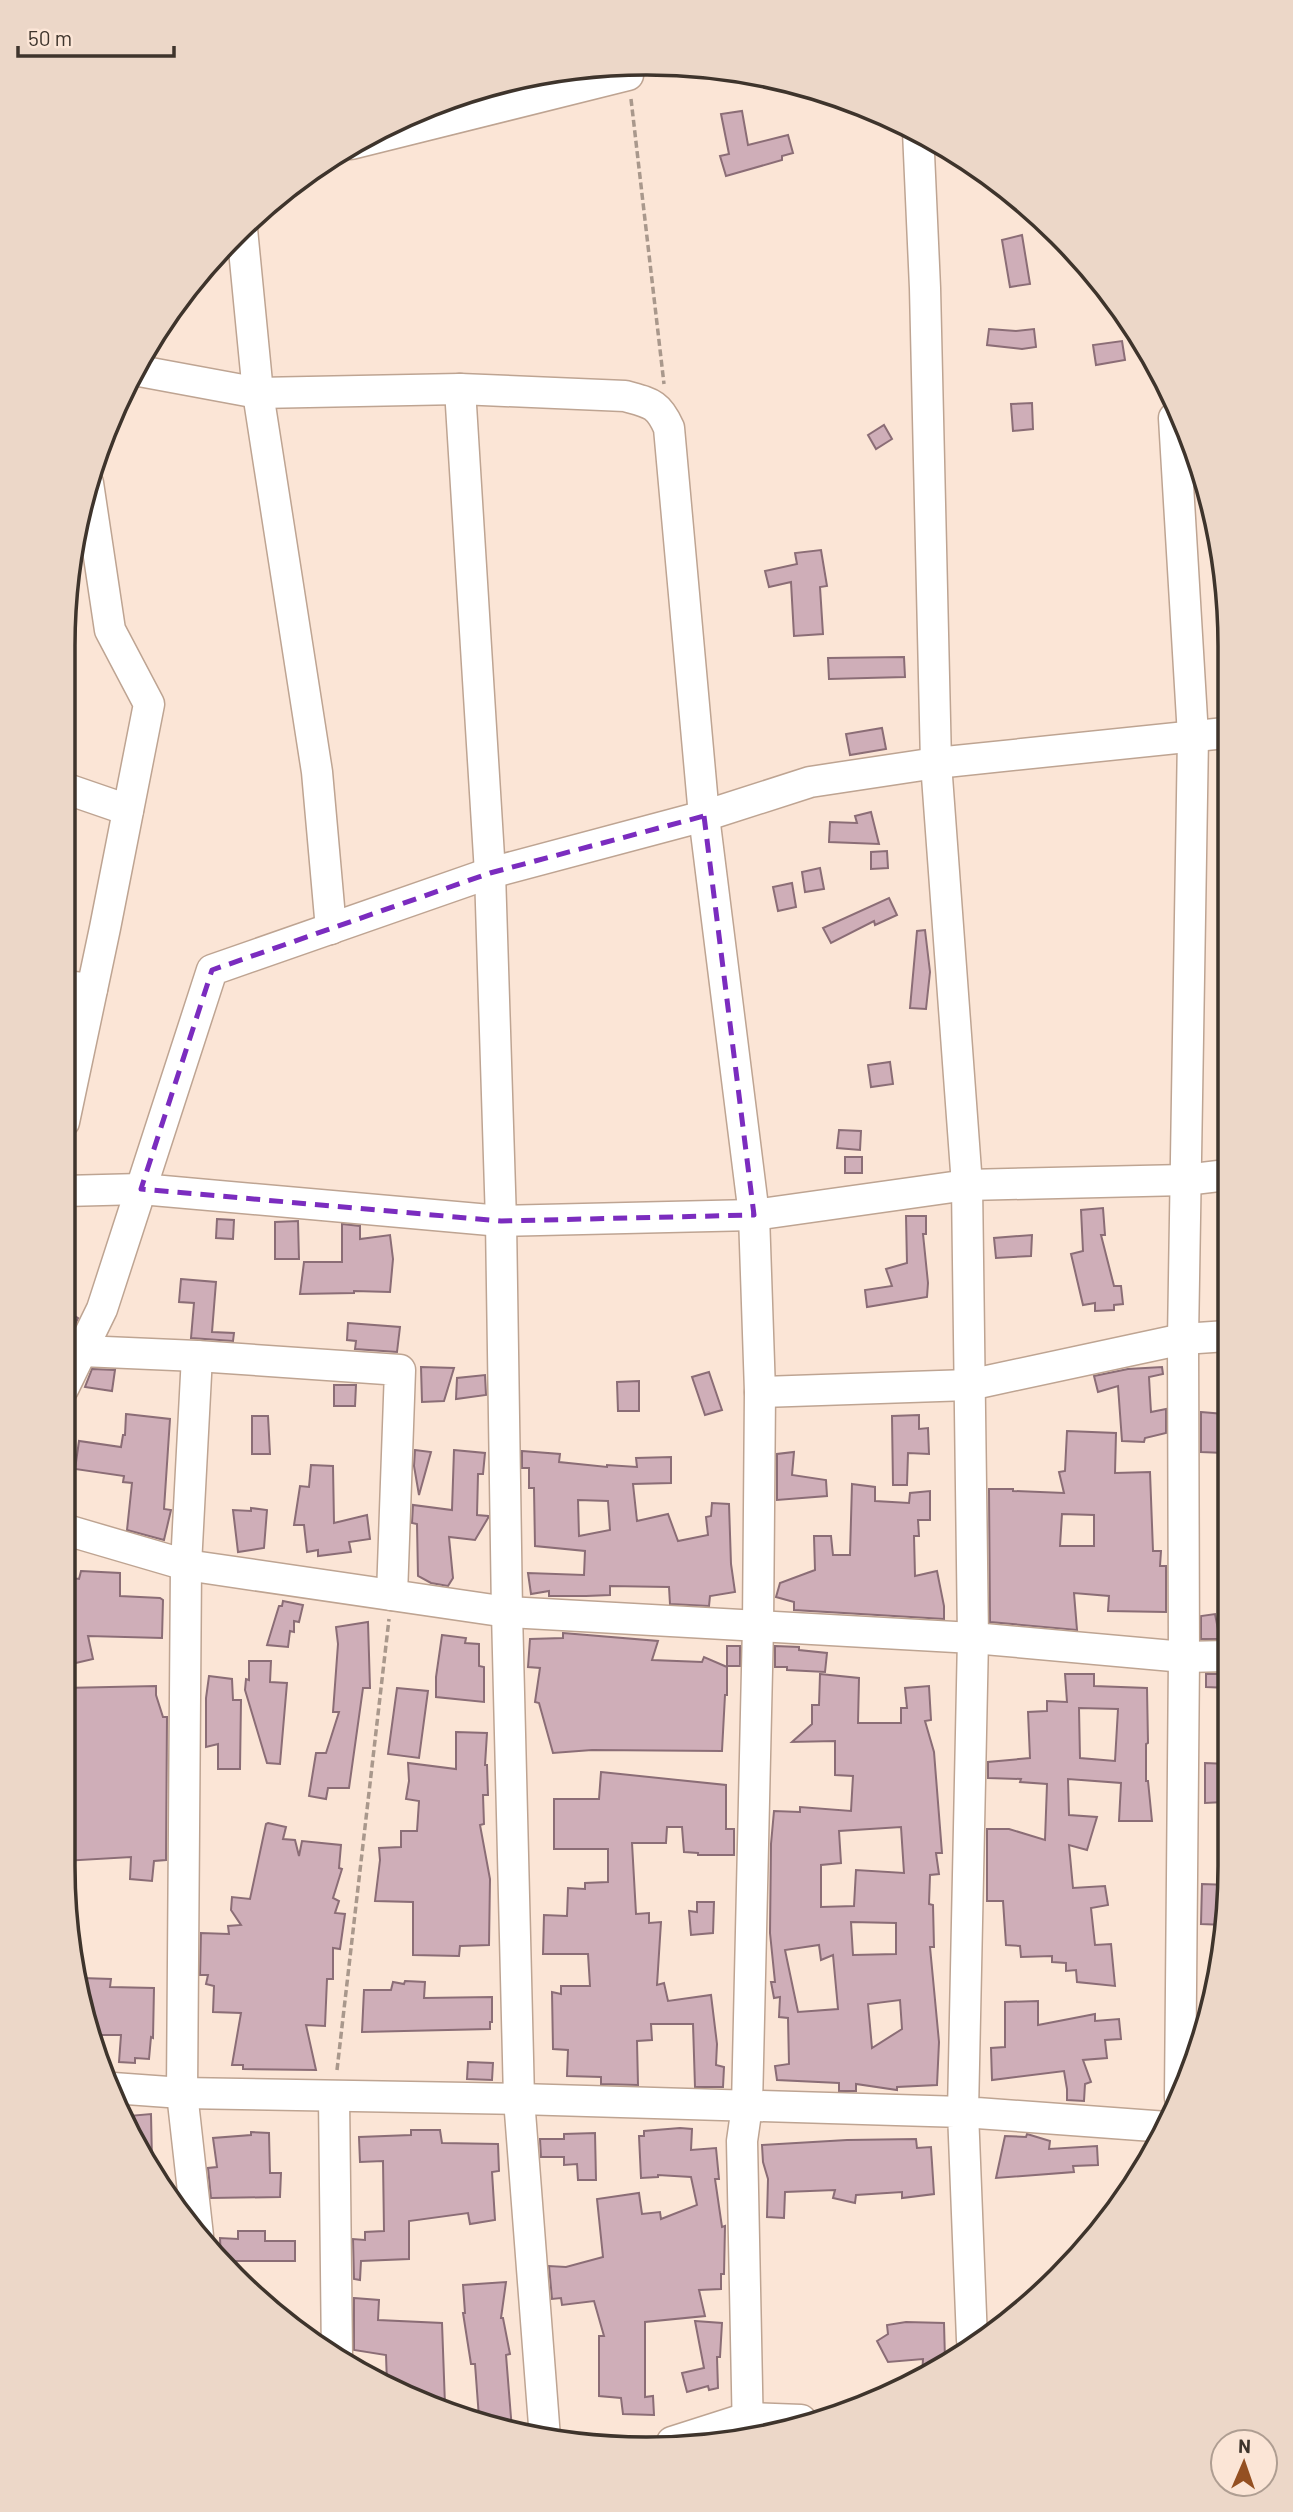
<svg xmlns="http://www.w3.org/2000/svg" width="1293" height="2512" font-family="Barlow,sans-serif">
	<rect width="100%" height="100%" fill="#fbe5d6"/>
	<g fill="#cfaeb8" stroke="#8b6d76" stroke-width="2" fill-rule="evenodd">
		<polygon points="742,111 748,145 788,135 793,153 782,156 782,160 726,176 720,156 729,154 721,114"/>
		<polygon points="1022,235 1030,284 1010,287 1002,240"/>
		<polygon points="989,329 1016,331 1034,329 1036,347 1022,349 987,345"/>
		<polygon points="1122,341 1125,360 1096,365 1093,345"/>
		<polygon points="1032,403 1033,429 1013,431 1011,404"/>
		<polygon points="884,425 892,439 876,449 868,435"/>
		<polygon points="821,550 827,586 820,587 823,634 794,636 791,582 769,587 765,571 797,564 795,553"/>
		<polygon points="904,657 905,677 829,679 828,658"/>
		<polygon points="882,728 886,749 850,755 846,734"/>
		<polygon points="871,812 879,844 829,842 830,822 857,823 855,816"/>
		<polygon points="887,851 888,868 871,869 871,852"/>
		<polygon points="820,868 824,889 805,892 802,872"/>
		<polygon points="792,883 796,907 778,911 773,887"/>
		<polygon points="889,898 897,915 875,925 874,921 831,943 823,928"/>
		<polygon points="925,930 930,972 926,1009 910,1008 917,931"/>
		<polygon points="890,1062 893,1084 871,1087 868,1065"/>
		<polygon points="839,1130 861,1131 860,1150 837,1148"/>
		<rect x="845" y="1157" width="17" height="16"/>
		<polygon points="1103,1208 1105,1235 1101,1235 1114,1286 1121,1286 1123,1304 1114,1305 1114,1310 1095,1311 1095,1303 1083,1305 1071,1254 1083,1251 1081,1210"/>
		<polygon points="906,1216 926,1216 926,1234 923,1234 928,1283 927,1297 867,1307 865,1290 892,1286 886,1269 907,1263"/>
		<polygon points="217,1219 234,1220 233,1239 216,1238"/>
		<polygon points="298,1221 299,1259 275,1259 275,1222"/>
		<polygon points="342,1224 360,1226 360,1239 390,1235 393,1259 390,1292 354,1291 354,1293 300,1294 304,1262 342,1262"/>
		<polygon points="1032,1235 1031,1256 996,1258 994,1238"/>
		<polygon points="181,1279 216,1282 212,1332 234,1333 233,1341 191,1338 194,1303 179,1302"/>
		<polygon points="64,1309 78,1318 64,1348"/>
		<polygon points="348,1323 400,1327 397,1352 355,1349 356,1341 347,1340"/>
		<polygon points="421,1367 454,1368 444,1401 422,1402"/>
		<polygon points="1162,1367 1163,1374 1149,1377 1150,1395 1151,1412 1166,1409 1166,1433 1145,1438 1144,1442 1122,1441 1118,1386 1098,1392 1094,1376 1128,1369"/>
		<polygon points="92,1369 115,1370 112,1391 85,1387"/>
		<polygon points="709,1372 722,1410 705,1415 692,1377"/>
		<polygon points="485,1375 486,1395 456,1399 457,1378"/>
		<polygon points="639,1381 639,1411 618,1411 617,1382"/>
		<polygon points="334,1385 356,1385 355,1406 334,1406"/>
		<polygon points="1201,1412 1224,1414 1224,1453 1201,1452"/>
		<polygon points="126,1414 170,1419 164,1509 171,1510 164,1540 127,1530 132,1483 123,1482 124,1476 75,1469 79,1441 121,1447 123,1435 125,1435"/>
		<polygon points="919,1415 919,1429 928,1428 929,1454 908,1453 907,1485 893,1485 892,1416"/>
		<polygon points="252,1416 268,1416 270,1454 252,1454"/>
		<path d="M1067,1431L1116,1433L1115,1473L1150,1472L1153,1551H1161L1160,1566H1166V1612L1108,1611L1109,1596L1074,1593L1077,1630L990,1622L989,1489H1013V1491L1064,1493L1059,1472L1065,1471ZM1062,1514L1094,1515V1546H1060Z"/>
		<polygon points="415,1450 431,1452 419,1495 414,1466"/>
		<polygon points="454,1450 485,1453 483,1474 478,1474 477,1515 488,1516 488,1518 475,1540 449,1537 453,1578 448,1586 431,1583 418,1576 417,1524 412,1523 413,1505 452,1510"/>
		<path d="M522,1451L560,1454L559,1462L607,1467V1465L637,1467L636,1458L671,1457V1483L633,1484L637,1521L668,1514L678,1541L708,1535L706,1517L711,1516L712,1503L729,1504L731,1564L735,1592L710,1596L709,1606L670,1604L669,1587L610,1586V1595L586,1596H549V1591L531,1594L528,1573L584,1575L585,1551L535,1546L534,1488H529V1468H522ZM578,1500L608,1501L610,1530L579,1536Z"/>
		<polygon points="794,1452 792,1475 826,1480 827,1496 777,1500 777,1454"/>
		<polygon points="311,1465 333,1466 334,1523 367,1515 370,1539 349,1542 351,1552 318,1556 318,1550 307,1552 304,1525 294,1525 300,1486 309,1487"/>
		<polygon points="852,1484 875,1487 875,1501 909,1503 910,1493 930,1491 930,1520 918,1520 919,1536 914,1536 915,1576 937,1571 944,1606 944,1619 794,1610 794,1602 776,1597 780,1583 815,1570 814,1536 831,1536 833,1555 850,1555"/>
		<polygon points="251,1508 267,1510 264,1548 238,1552 233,1510 251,1511"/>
		<polygon points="81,1571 120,1573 120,1596 160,1598 163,1600 162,1638 88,1636 93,1659 63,1666 65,1593 71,1592 72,1578 79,1579"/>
		<polygon points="283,1601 303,1605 299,1622 294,1621 294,1632 290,1631 288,1647 267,1645 279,1606 282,1606"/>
		<polygon points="1215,1614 1220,1639 1201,1639 1201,1616"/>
		<polygon points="368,1622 370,1688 363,1688 349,1788 328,1788 326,1799 309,1796 316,1753 326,1753 339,1712 333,1712 338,1644 336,1627"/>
		<polygon points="563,1633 658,1641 652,1660 702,1662 704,1657 727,1667 727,1695 725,1695 722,1751 592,1750 553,1753 539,1703 535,1702 540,1668 528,1667 530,1639 563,1638"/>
		<polygon points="442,1635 466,1638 465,1643 479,1644 479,1666 484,1667 484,1702 436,1697 436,1677"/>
		<rect x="727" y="1646" width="13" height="20"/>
		<polygon points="775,1646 799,1647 799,1650 827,1653 825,1672 787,1670 787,1667 775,1667"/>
		<polygon points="249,1661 271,1661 270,1682 287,1683 280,1764 267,1763 245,1690 246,1679 249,1680"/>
		<path d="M820,1674L859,1678L858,1723H901V1708H907L905,1688L929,1686L931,1720L925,1721L934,1752L942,1853H936L939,1874L930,1875L929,1904L933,1905L934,1947H930L939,2042L937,2085L897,2087V2090L856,2084V2091H839V2083L777,2080L775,2066L789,2064L788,2018L779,2017L780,1997L774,1998L771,1982H775L770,1933L771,1844L774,1811L800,1812V1807L851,1811L853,1776L835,1775V1741L792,1742L812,1724V1705H819ZM901,1827L904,1873L856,1870L854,1906L821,1907V1865L841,1863L839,1831ZM851,1922L896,1923V1954L853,1955ZM819,1945L821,1960L833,1955L838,2009L798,2012L785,1950ZM900,2000L902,2029L872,2048L868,2004Z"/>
		<path d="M1065,1674H1094V1686L1147,1688L1148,1743L1146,1744V1781H1148L1152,1821H1119L1121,1783L1068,1779L1069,1815L1097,1817L1087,1850L1069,1845L1073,1888L1105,1886L1108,1905L1091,1908L1095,1945L1111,1944L1115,1986L1077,1982L1076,1970L1066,1971V1963L1052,1962V1956L1021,1957L1020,1946L1006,1945L1003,1901H987V1829H1009L1045,1840L1047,1784L1020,1782L1021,1779L988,1778V1762L1030,1758L1028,1712L1047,1711V1701L1067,1702ZM1079,1708L1118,1709L1115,1761L1080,1758Z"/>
		<polygon points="1206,1674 1228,1674 1228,1688 1206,1687"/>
		<polygon points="209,1676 232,1679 233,1700 241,1700 240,1769 218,1769 218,1744 206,1747 206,1698"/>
		<polygon points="156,1686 156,1695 163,1717 167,1717 166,1860 154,1861 152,1881 130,1879 131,1857 63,1861 63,1830 67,1793 63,1795 63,1688"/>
		<polygon points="397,1688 428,1691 419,1758 388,1754"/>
		<polygon points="456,1732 487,1733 485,1765 487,1765 488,1795 483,1795 484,1824 480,1825 490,1879 489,1945 460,1946 459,1956 413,1955 413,1902 375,1901 380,1860 379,1848 401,1847 401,1831 417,1831 419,1801 406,1799 409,1781 408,1763 456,1769"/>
		<polygon points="1205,1763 1228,1764 1228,1794 1224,1793 1224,1802 1205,1803"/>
		<polygon points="601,1772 726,1785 726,1829 734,1829 734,1855 698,1855 698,1853 684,1852 682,1827 667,1827 666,1843 632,1843 636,1914 649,1913 649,1923 661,1922 657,1985 664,1983 668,2001 711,1995 717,2044 716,2065 724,2067 723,2087 695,2087 693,2024 651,2024 652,2040 637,2041 638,2085 601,2084 601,2077 567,2076 568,2050 553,2049 552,1992 561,1994 561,1986 590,1986 588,1954 543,1954 544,1915 567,1916 568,1888 585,1889 585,1883 608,1882 608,1849 554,1849 554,1799 599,1799"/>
		<polygon points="268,1823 286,1827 283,1839 295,1840 299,1856 302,1841 341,1845 339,1868 342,1869 333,1898 339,1901 335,1913 345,1914 340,1949 333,1948 333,1979 327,1979 325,2026 306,2025 316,2070 243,2069 243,2065 232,2065 241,2013 213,2012 214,1986 206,1984 208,1975 200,1975 201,1933 229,1934 228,1926 241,1925 231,1910 232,1897 250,1899 266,1824"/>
		<polygon points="1202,1884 1229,1885 1225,1925 1201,1924"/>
		<polygon points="697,1902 714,1902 713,1933 691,1935 689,1911 697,1912"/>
		<polygon points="82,1978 111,1979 110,1987 154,1988 153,2038 151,2037 149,2059 135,2058 135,2063 119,2062 121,2035 91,2035"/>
		<polygon points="405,1981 425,1982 424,1998 492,1997 492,2022 490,2022 490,2029 362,2032 364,1990 391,1990 393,1982 404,1984"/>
		<polygon points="1038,2001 1038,2025 1095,2014 1095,2021 1119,2019 1121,2039 1105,2040 1107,2058 1083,2060 1091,2082 1085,2084 1084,2101 1067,2100 1067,2089 1064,2071 992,2080 991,2048 1005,2047 1005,2002"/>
		<polygon points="468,2062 493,2063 492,2080 467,2079"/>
		<polygon points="151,2114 152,2161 128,2116"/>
		<polygon points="680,2128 692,2129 691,2150 716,2148 719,2179 715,2179 722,2227 725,2226 724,2274 721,2274 721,2289 699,2290 705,2316 645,2322 645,2397 653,2396 654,2415 623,2414 621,2398 599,2396 599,2336 604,2336 594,2301 562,2305 561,2298 552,2299 549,2266 566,2267 603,2257 597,2199 639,2193 642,2214 660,2212 661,2219 697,2205 691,2177 658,2175 658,2177 641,2178 639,2136 644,2136 644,2131"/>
		<polygon points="411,2130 440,2130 442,2143 498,2144 499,2171 492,2172 495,2220 470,2224 468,2213 409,2221 409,2259 361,2261 360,2280 354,2279 353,2239 365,2240 365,2232 384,2231 383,2161 360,2162 359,2137 411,2135"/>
		<polygon points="251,2132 269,2133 270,2173 281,2173 280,2197 211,2198 208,2168 217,2167 213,2138 251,2135"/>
		<polygon points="595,2133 596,2180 578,2180 577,2164 564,2165 564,2157 541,2157 540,2139 564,2139 564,2134"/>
		<polygon points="1027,2134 1050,2141 1049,2149 1097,2146 1098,2165 1073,2166 1074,2172 996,2178 1005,2136 1026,2137"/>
		<polygon points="916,2139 917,2148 931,2147 934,2194 902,2198 902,2192 856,2195 855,2203 833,2198 835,2190 785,2192 784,2218 767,2217 768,2179 763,2162 762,2145 847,2140"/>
		<polygon points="238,2231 265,2231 265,2241 295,2241 295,2261 221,2261 220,2238 238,2239"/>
		<polygon points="506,2282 501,2318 503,2318 510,2354 506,2355 512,2430 479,2418 475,2364 471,2364 463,2313 465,2313 463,2285"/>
		<polygon points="354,2298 379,2300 378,2320 442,2323 445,2405 387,2383 386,2355 354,2350"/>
		<polygon points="695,2321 722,2323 720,2357 717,2357 718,2388 709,2390 708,2386 687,2392 682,2373 704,2368"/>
		<polygon points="906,2322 944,2323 945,2360 922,2376 923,2359 888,2362 877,2341 888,2334 887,2325"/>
	</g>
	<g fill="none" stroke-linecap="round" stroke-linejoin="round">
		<g stroke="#bea492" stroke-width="33">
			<g id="minor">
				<polyline points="918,131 925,288 936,763 967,1185 973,1638 963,2112 1167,2127"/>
				<polyline points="351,144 628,75"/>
				<polyline points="242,229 258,393 317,772 331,929"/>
				<path d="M134,370L258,393L460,389L625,396C650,403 658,403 669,428L704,816L754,1215L760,1392L758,1626L747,2106L742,2141L748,2436"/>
				<polyline points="460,389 490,873 501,1221 507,1612 519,2099 545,2438"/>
				<polyline points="1174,418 1193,736 1183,1339 1184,1657 1180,2098"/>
				<polyline points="64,788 128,810"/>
				<polyline points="64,986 92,989"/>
				<polyline points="64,1122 105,928 149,704 110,630 88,483"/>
				<polyline points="64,1191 141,1189 501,1221 754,1215 967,1185 1185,1180 1227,1175"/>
				<polyline points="82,1351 197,1356 400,1370 392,1595"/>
				<polyline points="197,1356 186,1565 182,2093 198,2236"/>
				<polyline points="63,1389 102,1309 212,970 490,873 704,816 810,782 936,763 1225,733"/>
				<polyline points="760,1392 969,1385 1183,1339 1227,1336"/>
				<polyline points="63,1529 186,1565 507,1612 973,1638 1184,1657 1228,1656"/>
				<polyline points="113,2088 182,2093 519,2099 963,2112 972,2340"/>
				<polyline points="334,2097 337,2358"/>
				<polyline points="672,2442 747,2418 801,2420"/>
			</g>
		</g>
		<g stroke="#a9988c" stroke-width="3.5" stroke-dasharray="7 3.5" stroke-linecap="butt">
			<polyline points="631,99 664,384"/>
			<polyline points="337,2070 389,1619"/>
		</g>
		<use href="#minor" stroke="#fff" stroke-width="30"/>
	</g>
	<path fill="none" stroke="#7b2cbf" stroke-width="5" stroke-dasharray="14 9" stroke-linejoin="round" d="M704,816L754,1215L501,1221L141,1189L212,970L490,873Z"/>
	<path d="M0 0H1293V2512H0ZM646 75H647A571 571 0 0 1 1218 646V1866A571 571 0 0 1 647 2437H646A571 571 0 0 1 75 1866V646A571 571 0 0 1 646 75Z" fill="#ecd7c8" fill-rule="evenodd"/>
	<path fill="none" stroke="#3e342c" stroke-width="3.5" d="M646 75H647A571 571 0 0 1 1218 646V1866A571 571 0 0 1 647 2437H646A571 571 0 0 1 75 1866V646A571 571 0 0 1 646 75Z"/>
	<g transform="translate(1244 2463) rotate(2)"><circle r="33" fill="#fbe5d6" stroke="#af9e92" stroke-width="2"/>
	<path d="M0-5L12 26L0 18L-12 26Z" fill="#945022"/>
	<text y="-10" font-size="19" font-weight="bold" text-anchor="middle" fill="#3e342c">N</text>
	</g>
	<path d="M18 46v10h156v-10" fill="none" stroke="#3e342c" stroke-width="3.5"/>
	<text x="28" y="46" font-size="21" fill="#3e342c" stroke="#fbe5d6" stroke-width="5" paint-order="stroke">50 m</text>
</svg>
